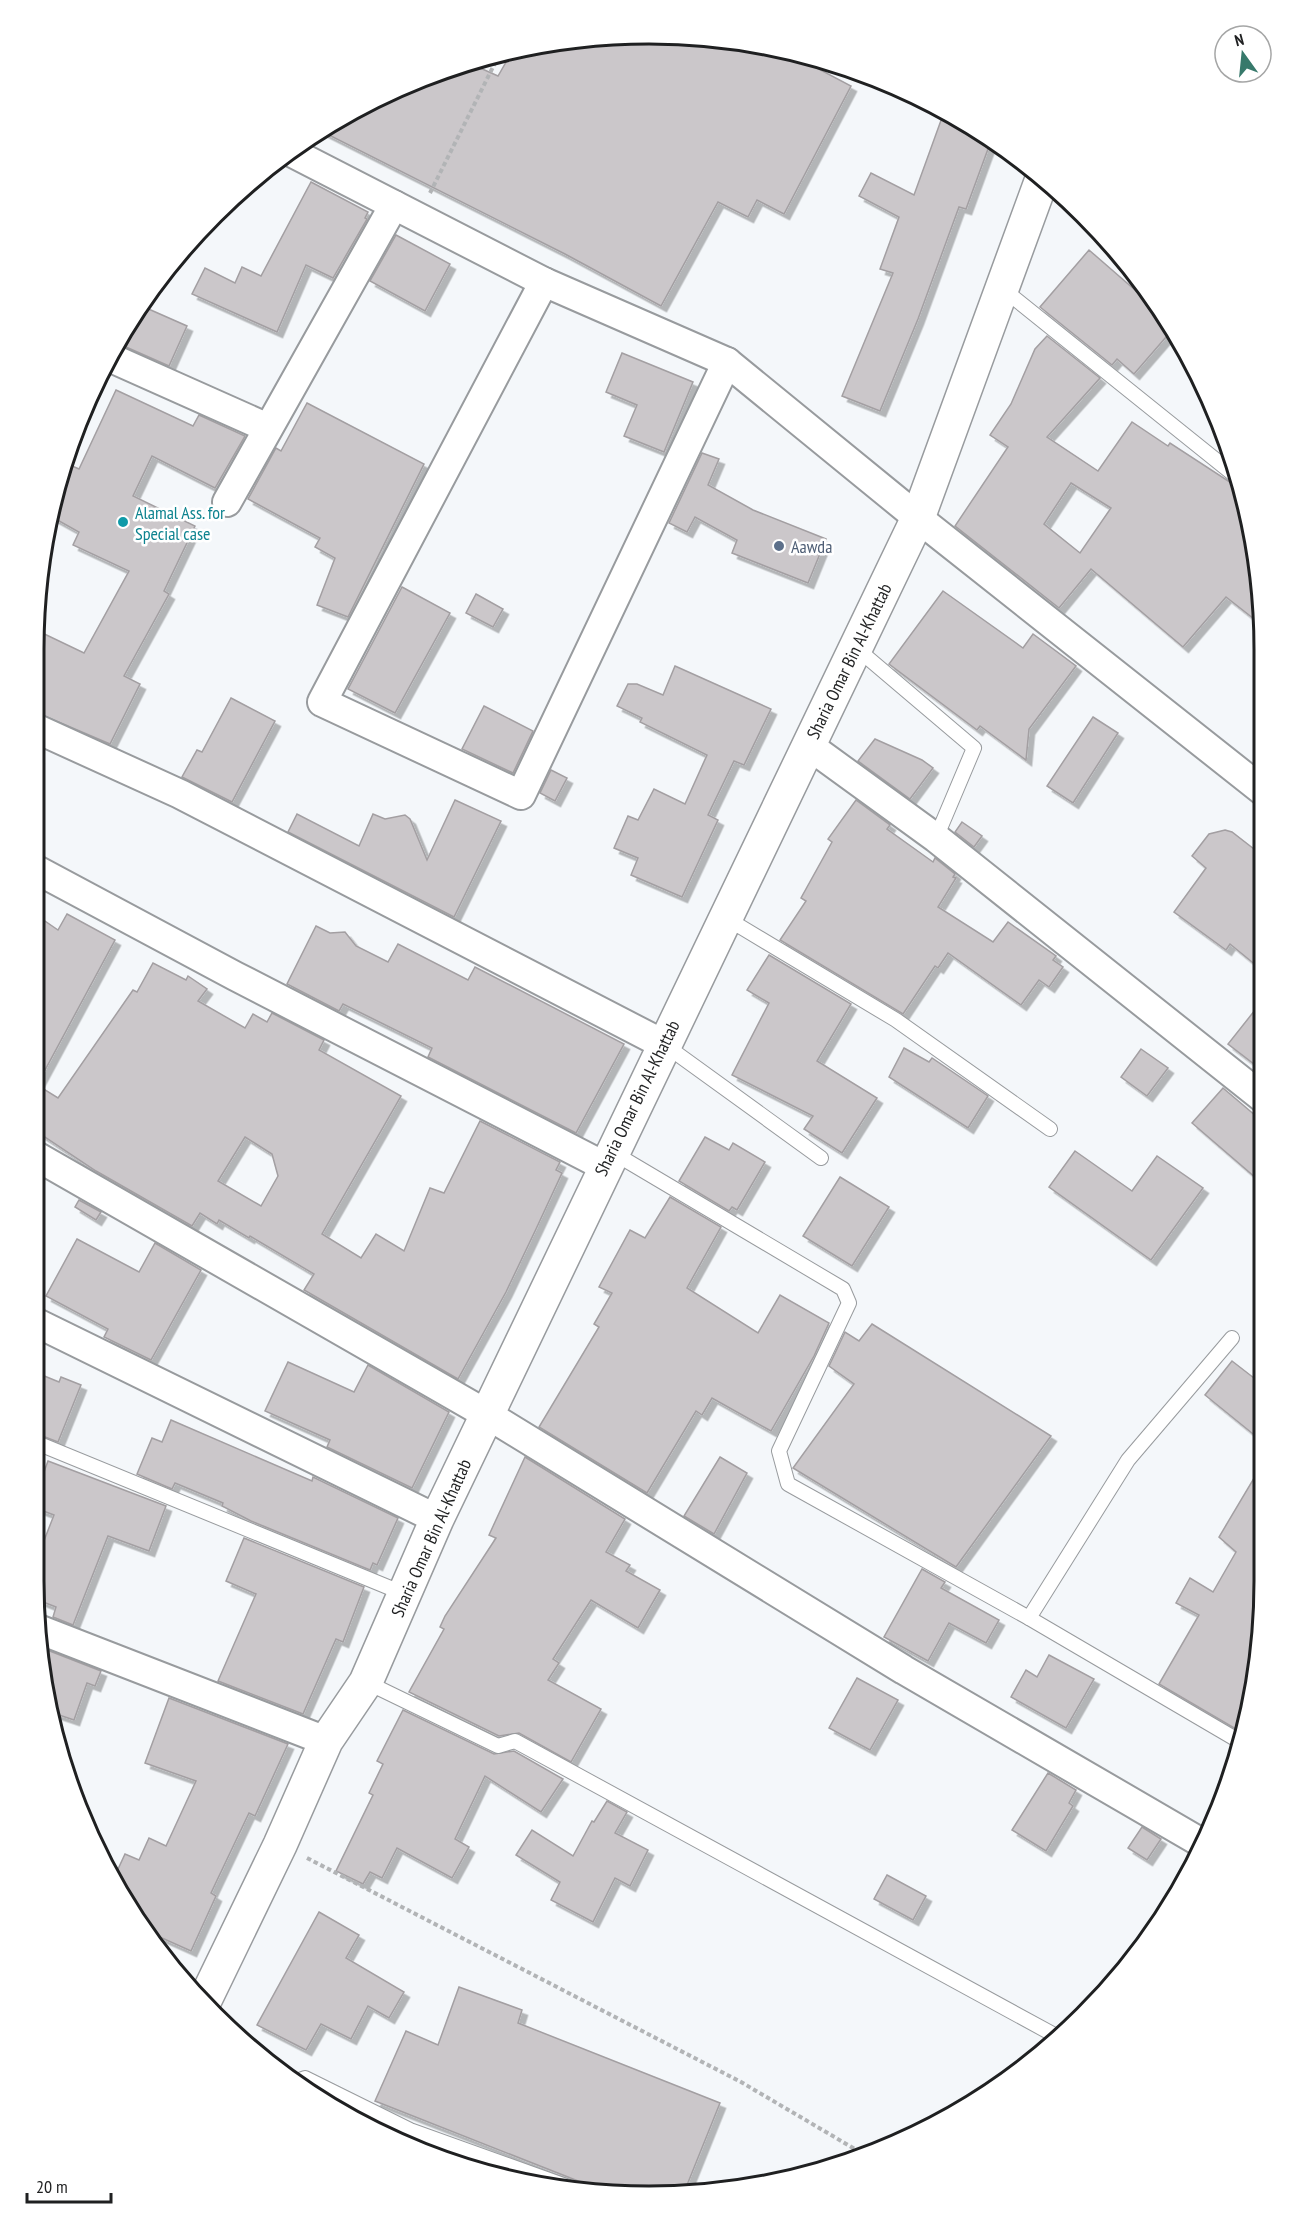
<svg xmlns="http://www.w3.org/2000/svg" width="1297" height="2229" font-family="'PT Sans Narrow',sans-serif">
	<defs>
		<filter id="shadow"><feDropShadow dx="5.5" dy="5.5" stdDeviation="0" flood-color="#0004"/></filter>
	</defs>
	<rect width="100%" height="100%" fill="#f4f7fa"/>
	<g fill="#cbc7ca" stroke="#a39fa2" stroke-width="1.5" fill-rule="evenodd" filter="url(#shadow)">
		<polygon points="648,33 768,45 796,53 794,56 851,86 784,214 757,200 748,217 718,202 661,306 565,254 319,130 413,80 469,63 498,76 513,50 528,45"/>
		<polygon points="944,112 992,138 966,209 959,207 918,319 880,411 842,396 893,273 880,269 899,217 859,196 871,173 914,195"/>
		<polygon points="311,182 368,212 365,218 367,219 333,278 306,265 277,332 192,294 205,268 235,283 242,267 261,276"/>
		<polygon points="396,235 450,264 425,311 370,281"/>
		<polygon points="1089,250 1158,310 1173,329 1134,374 1117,359 1112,365 1040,307"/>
		<polygon points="144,307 187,326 169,366 126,347"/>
		<path d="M1047,336L1100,378L1047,437L1098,471L1132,422L1168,446L1170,443L1239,488L1263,608V626L1226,597L1183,647L1091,569L1059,608L955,526L1008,447L990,435L1011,404L1035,349ZM1071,483L1111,508L1080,553L1044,524Z"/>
		<polygon points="622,353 693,382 664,452 624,436 637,405 606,392"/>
		<polygon points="116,390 193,426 199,415 245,436 215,488 152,456 133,496 195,526 164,591 169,594 124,676 140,684 110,744 35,712 34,629 84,653 129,571 73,545 79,532 52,517 63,462 79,469"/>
		<polygon points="307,403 424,464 348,617 317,605 335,558 315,547 320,538 248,499 276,448 281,451"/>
		<polygon points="702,453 719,459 708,485 753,510 826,539 808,583 732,553 737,540 695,517 687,532 669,523"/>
		<polygon points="402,587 450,613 395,713 348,689"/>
		<polygon points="943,591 1023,648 1033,634 1076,666 1029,729 1026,760 980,726 977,730 889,664"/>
		<polygon points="476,594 503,609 493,627 466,613"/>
		<polygon points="675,666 771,709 744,765 734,761 708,815 718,820 682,897 631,875 638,858 614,848 628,816 638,820 654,789 685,804 707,755 640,722 642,718 617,706 628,684 637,684 663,695"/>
		<polygon points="231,698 275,721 232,802 182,777 197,750 202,752"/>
		<polygon points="484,706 533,731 513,773 462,749"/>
		<polygon points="1093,717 1118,733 1073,803 1047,786"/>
		<polygon points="875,739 922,760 933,768 910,799 858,761"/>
		<polygon points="551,770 567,778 555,801 540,793"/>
		<polygon points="455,800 501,821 454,917 288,832 297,814 359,846 373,814 385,819 405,815 410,819 427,860"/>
		<polygon points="856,800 890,825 887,829 933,862 935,858 955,874 953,877 956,878 938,907 993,942 1008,922 1056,956 1053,960 1063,967 1049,987 1039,980 1021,1005 948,953 938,968 935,966 903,1014 780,940 806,901 801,898 832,842 828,839"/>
		<polygon points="962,822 982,836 974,847 955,832"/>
		<polygon points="1225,830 1232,832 1263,856 1263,971 1230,944 1226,950 1174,912 1206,868 1192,856 1209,834"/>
		<path d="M67,914L115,940L37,1085L58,1098L133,990L137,992L153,963L186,980L188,976L207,989L198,1001L245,1028L253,1014L267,1022L272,1013L324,1040L319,1050L401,1096L322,1234L361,1258L376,1234L404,1251L430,1188L444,1193L480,1121L560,1162L556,1170L562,1173L536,1229L506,1292L458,1379L304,1290L314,1274L250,1236L249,1238L219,1220L217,1224L200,1213L192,1226L96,1171L36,1131V915L58,930ZM245,1137L272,1154L278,1176L261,1206L218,1181Z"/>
		<polygon points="316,926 330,933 345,932 356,946 388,962 398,944 468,980 475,967 624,1044 576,1133 428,1057 432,1048 343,1004 339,1011 287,984"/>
		<polygon points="769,955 851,1004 817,1061 877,1098 842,1153 804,1129 813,1116 732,1075 769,1003 747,990"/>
		<polygon points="1263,1000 1263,1071 1228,1044"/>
		<polygon points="904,1048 929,1062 932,1058 988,1096 968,1128 889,1077"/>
		<polygon points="1141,1049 1168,1068 1147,1096 1121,1077"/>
		<polygon points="1223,1088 1263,1122 1263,1184 1192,1123"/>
		<polygon points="705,1137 729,1150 733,1143 765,1162 737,1210 732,1207 729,1211 679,1181"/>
		<polygon points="1075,1151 1132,1191 1157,1156 1203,1188 1151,1260 1049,1187"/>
		<polygon points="840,1177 889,1207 852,1266 803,1236"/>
		<polygon points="670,1197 721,1227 687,1288 758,1333 780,1295 829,1323 814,1356 771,1431 712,1398 702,1415 696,1411 647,1493 539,1427 599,1327 594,1324 612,1293 599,1287 630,1230 645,1238"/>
		<polygon points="79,1200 101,1212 96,1220 75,1207"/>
		<polygon points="77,1239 139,1272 155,1243 201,1270 151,1360 104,1337 108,1329 46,1296"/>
		<polygon points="872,1324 1051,1436 956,1567 793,1468 854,1384 829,1366 845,1332 859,1341"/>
		<polygon points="1232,1361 1263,1385 1263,1442 1205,1395"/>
		<polygon points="288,1362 354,1392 368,1365 449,1412 412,1488 327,1447 330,1440 265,1411"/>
		<polygon points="37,1373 59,1382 61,1377 81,1385 58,1442 37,1434"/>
		<polygon points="171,1420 312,1481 313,1477 398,1518 377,1565 373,1563 370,1570 251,1521 222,1506 223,1503 175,1483 172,1489 137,1474 152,1438 162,1442"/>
		<polygon points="525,1457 625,1519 606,1552 630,1565 626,1571 660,1590 638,1628 591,1600 553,1659 559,1663 548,1680 601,1709 571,1762 519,1733 499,1736 409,1692 444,1629 440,1627 445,1616 496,1538 489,1535"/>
		<polygon points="720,1457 747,1473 714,1534 684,1516"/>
		<polygon points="48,1461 166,1506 149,1551 108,1536 73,1625 53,1617 56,1607 38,1600 38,1556 54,1515 38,1509 38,1488"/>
		<polygon points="1263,1463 1263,1621 1241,1732 1159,1684 1199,1615 1176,1603 1190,1578 1213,1592 1236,1552 1219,1537"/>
		<polygon points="244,1538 364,1587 343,1642 336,1639 303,1714 218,1681 256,1594 226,1581"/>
		<polygon points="922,1569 945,1582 941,1588 999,1620 986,1643 949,1623 928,1661 884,1637"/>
		<polygon points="42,1648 101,1671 95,1686 87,1683 74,1720 50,1712 38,1661"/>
		<polygon points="1049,1655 1094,1679 1066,1728 1011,1697 1026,1670 1037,1677"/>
		<polygon points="857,1678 898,1700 870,1750 829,1728"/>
		<polygon points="169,1698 288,1744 255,1816 249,1813 211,1893 216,1896 191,1951 144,1930 113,1880 125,1854 139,1860 149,1838 166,1846 196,1781 145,1763"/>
		<polygon points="403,1710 494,1754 514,1751 563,1779 541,1812 485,1776 455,1839 469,1847 452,1878 397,1848 382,1878 370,1872 363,1884 336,1871 373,1795 369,1793 383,1764 377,1761"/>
		<polygon points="1048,1773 1076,1790 1069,1803 1073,1806 1046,1851 1012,1830"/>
		<polygon points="607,1801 627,1812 615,1833 648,1850 630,1886 615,1878 593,1922 551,1900 560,1882 516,1855 532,1830 573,1856 592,1821 594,1822"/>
		<polygon points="1142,1827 1161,1839 1147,1860 1128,1848"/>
		<polygon points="887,1875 926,1896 913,1920 874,1899"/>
		<polygon points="319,1912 359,1935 346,1958 404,1992 389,2018 368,2006 351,2039 321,2024 306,2050 257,2025"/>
		<polygon points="459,1987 522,2010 518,2023 720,2103 683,2195 606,2192 375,2101 406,2031 438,2045"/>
	</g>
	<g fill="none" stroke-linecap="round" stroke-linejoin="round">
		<g stroke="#989b9e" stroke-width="16">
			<g id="service">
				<polyline points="1003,289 1237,477"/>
				<polyline points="855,647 974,748 936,838"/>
				<polyline points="726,918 896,1020 1050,1129"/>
				<polyline points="665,1045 821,1158"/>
				<polyline points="612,1152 843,1289 849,1303 779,1451 788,1484 1029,1618 1239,1741"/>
				<polyline points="37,1443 405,1594"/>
				<polyline points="1029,1618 1128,1460 1232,1338"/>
				<polyline points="366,1682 498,1746 515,1741 1058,2037"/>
				<polyline points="294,2082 305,2078 410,2130 580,2191"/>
			</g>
		</g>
		<g stroke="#989b9e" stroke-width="32">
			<g id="minor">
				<polyline points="289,151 544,282 727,362 918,518 1263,791"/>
				<polyline points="544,282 322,702 521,795 727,362"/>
				<polyline points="111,358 268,428"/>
				<polyline points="227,502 394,205"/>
				<polyline points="35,728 180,794 663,1044"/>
				<polyline points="808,745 936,838 1263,1098"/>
				<polyline points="35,869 235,976 604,1166"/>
				<polyline points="36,1156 488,1415 904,1670 1200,1842"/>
				<polyline points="37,1323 437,1519"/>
				<polyline points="38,1629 326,1741"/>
			</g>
		</g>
		<g stroke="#989b9e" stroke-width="36">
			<polyline id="secondary" points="203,2004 280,1845 326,1741 366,1682 437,1519 918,518 1042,179"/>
		</g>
		<g stroke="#b2b4b6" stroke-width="4" stroke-dasharray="4.5 3" stroke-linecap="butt">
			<polyline points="430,193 500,53"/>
			<polyline points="307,1858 741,2082 865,2155"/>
		</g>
		<use href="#service" stroke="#fff" stroke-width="14"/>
		<use href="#minor" stroke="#fff" stroke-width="28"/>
		<use href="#secondary" stroke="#fff" stroke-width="33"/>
	</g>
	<circle fill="#0f9aa8" stroke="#fff" stroke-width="2" cx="123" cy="522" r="6"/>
	<circle fill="#5c6f8a" stroke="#fff" stroke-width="2" cx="779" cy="546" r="6"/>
	<g text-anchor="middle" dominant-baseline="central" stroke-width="5" stroke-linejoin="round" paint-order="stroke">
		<g font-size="18" fill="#0d838f" stroke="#fff" text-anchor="start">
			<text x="135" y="512">Alamal Ass. for<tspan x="135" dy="21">Special case</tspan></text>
		</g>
		<g font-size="18" fill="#4e5e75" stroke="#fff" text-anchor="start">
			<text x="791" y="546">Aawda</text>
		</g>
		<g font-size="18" fill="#1f2021" stroke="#fff">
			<text transform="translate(849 661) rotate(-64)">Sharia Omar Bin Al-Khattab</text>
			<text transform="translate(637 1098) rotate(-64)">Sharia Omar Bin Al-Khattab</text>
			<text transform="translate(431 1538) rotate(-66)">Sharia Omar Bin Al-Khattab</text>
		</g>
	</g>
	<path d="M0 0H1297V2229H0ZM649 44H649A605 605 0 0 1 1254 649V1581A605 605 0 0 1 649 2186H649A605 605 0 0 1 44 1581V649A605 605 0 0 1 649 44Z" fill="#fff" fill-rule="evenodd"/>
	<path fill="none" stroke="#1f2021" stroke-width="3" d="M649 44H649A605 605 0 0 1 1254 649V1581A605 605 0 0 1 649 2186H649A605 605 0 0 1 44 1581V649A605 605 0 0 1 649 44Z"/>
	<g transform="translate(1243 54) rotate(345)"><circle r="28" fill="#ffffff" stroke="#a5a6a6" stroke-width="1.5"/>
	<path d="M0-4.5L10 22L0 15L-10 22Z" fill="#37796b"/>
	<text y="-9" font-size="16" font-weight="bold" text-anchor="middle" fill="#1f2021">N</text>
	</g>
	<path d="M27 2193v9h84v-9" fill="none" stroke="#1f2021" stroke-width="3"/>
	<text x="36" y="2193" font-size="18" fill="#1f2021" stroke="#ffffff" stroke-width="4.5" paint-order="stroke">20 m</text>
</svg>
